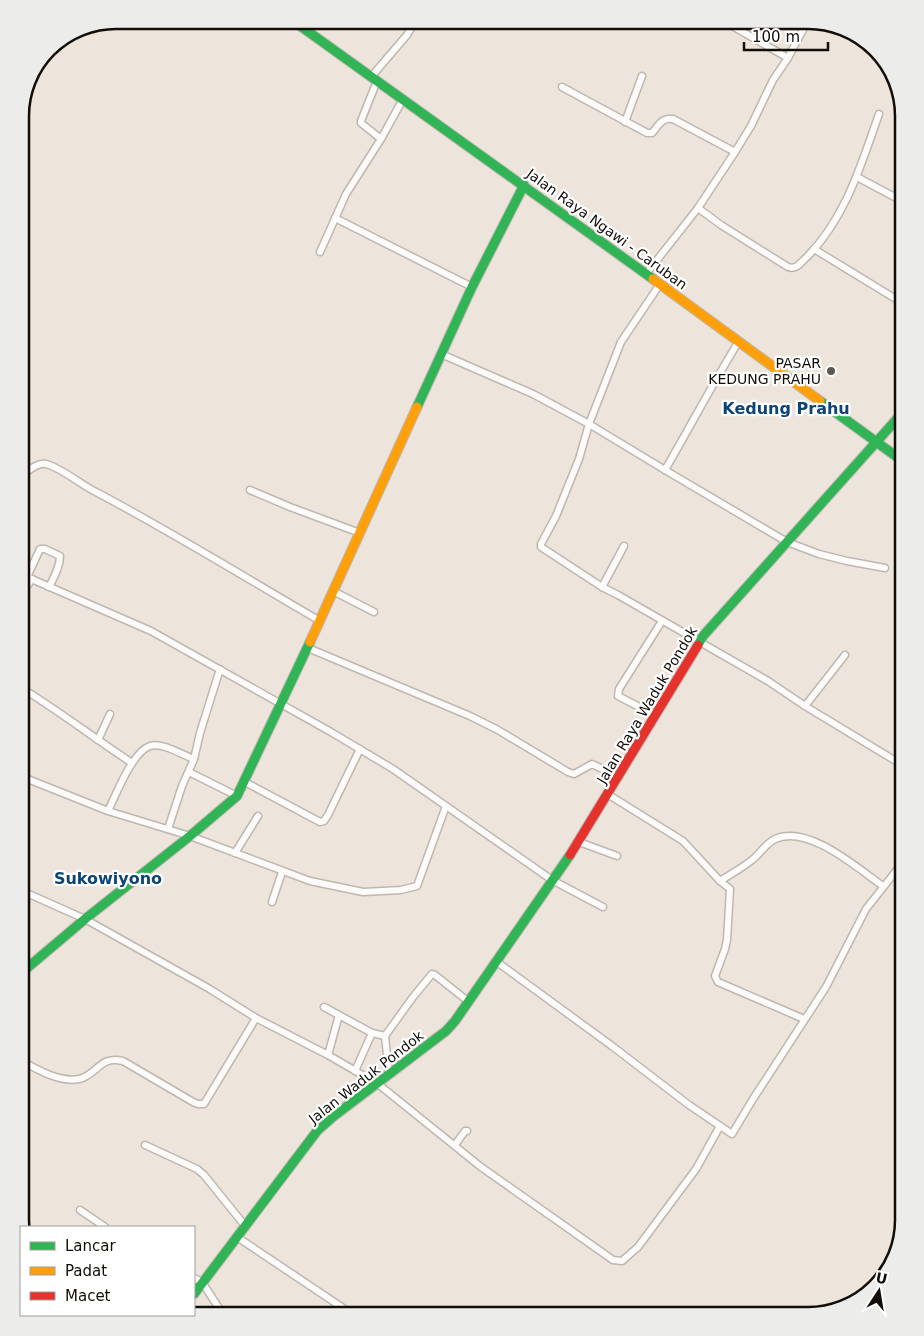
<svg xmlns="http://www.w3.org/2000/svg" width="924" height="1336" font-family="'DejaVu Sans',sans-serif">
	<rect width="100%" height="100%" fill="#ede4db"/>
	<g fill="none" stroke-linecap="round" stroke-linejoin="round">
		<g stroke="#beb7b0" stroke-width="9">
			<g id="street">
				<polyline points="722,20 788,58"/>
				<polyline points="371,77 407,35 416,20"/>
				<polyline points="377,81 361,121 361,123 381,139"/>
				<path d="M562,87L647,133H652C659,125 662,117 673,119L735,152"/>
				<polyline points="625,122 642,76"/>
				<polyline points="857,177 904,202"/>
				<path d="M698,208L721,225L788,267C797,270 801,262 807,257C846,217 861,165 879,114"/>
				<polyline points="335,218 472,287"/>
				<polyline points="814,249 904,304"/>
				<polyline points="320,252 346,194 381,139 403,99"/>
				<polyline points="646,274 698,208 735,152 751,126 773,80 788,58 808,20"/>
				<polyline points="660,284 621,342 589,424 579,459 556,516 541,544 541,547 602,587 618,595 768,681 805,706 904,766"/>
				<polyline points="441,354 533,394 589,424 665,470 787,542 819,554 847,561 885,568"/>
				<path d="M665,470C690,427 713,383 739,341"/>
				<path d="M20,477C27,472 37,462 46,464C62,468 81,485 96,492C172,532 246,578 320,621"/>
				<polyline points="250,490 290,507 360,533"/>
				<polyline points="20,574 151,631 331,732 393,769 552,880 603,907"/>
				<path d="M27,577L40,549H45L60,556C60,567 54,577 49,587"/>
				<polyline points="602,587 624,546"/>
				<polyline points="333,591 374,612"/>
				<polyline points="20,596 32,579"/>
				<polyline points="308,648 470,716 498,730 568,772 574,774 592,764 619,777"/>
				<path d="M20,687C59,711 94,738 132,763"/>
				<polyline points="805,706 845,655"/>
				<polyline points="655,715 618,696 619,689 662,621"/>
				<polyline points="98,740 110,714"/>
				<polyline points="189,772 237,796"/>
				<polyline points="20,776 108,811 190,836 310,881 363,892 401,890 417,886 446,806"/>
				<polyline points="245,782 320,822 324,821 328,815 360,749"/>
				<polyline points="609,795 683,841 720,881"/>
				<path d="M108,811C116,795 132,752 150,746C163,742 182,755 194,759"/>
				<polyline points="168,829 182,786 194,759 200,733 220,669"/>
				<polyline points="579,842 617,856"/>
				<polyline points="235,853 258,816"/>
				<polyline points="20,890 85,919 208,988 256,1018 328,1055 378,1084 481,1167 613,1260 622,1261 638,1247 696,1169 720,1126"/>
				<polyline points="272,902 282,872"/>
				<polyline points="497,962 612,1046 689,1105 732,1134 753,1099 826,987 866,909 904,861"/>
				<polyline points="324,1007 372,1033 385,1036 389,1074"/>
				<path d="M804,1019L718,982L715,976L725,949L727,940L730,889L720,881C731,874 742,868 752,860C760,854 765,844 775,839C808,824 857,868 883,886"/>
				<polyline points="385,1036 413,997 432,974 435,975 469,1002"/>
				<polyline points="328,1055 339,1015"/>
				<path d="M20,1060C36,1069 60,1083 79,1079C98,1075 99,1055 123,1061L193,1102L198,1104H204L256,1018"/>
				<polyline points="355,1071 372,1033"/>
				<polyline points="145,1145 197,1169 204,1175 246,1227"/>
				<polyline points="455,1145 465,1131 467,1131"/>
				<polyline points="80,1210 105,1227"/>
				<polyline points="237,1237 355,1316"/>
				<polyline points="194,1278 202,1282 224,1316"/>
			</g>
		</g>
		<g stroke="#beb7b0" stroke-width="11">
			<g id="fast">
				<polyline points="292,20 653,279"/>
				<polyline points="820,401 904,462"/>
				<polyline points="417,407 472,287 524,185"/>
				<polyline points="698,645 703,636 904,411"/>
				<polyline points="20,974 85,919 190,836 237,796 310,642"/>
				<polyline points="194,1294 317,1131 334,1116 446,1031 455,1021 570,855"/>
			</g>
		</g>
		<g stroke="#beb7b0" stroke-width="11">
			<g id="slow">
				<polyline points="653,279 820,401"/>
				<polyline points="310,642 417,407"/>
				<polyline points="177,1316 178,1315"/>
			</g>
		</g>
		<g stroke="#beb7b0" stroke-width="11">
			<polyline id="jam" points="570,855 698,645"/>
		</g>
		<use href="#street" stroke="#fcfbfa" stroke-width="6"/>
		<use href="#fast" stroke="#30b455" stroke-width="9"/>
		<use href="#slow" stroke="#ff9f0a" stroke-width="9"/>
		<use href="#jam" stroke="#e5322d" stroke-width="9"/>
	</g>
	<circle fill="#5f5851" stroke="#fff" stroke-width="2" cx="831" cy="371" r="5"/>
	<g text-anchor="middle" dominant-baseline="central" stroke-width="4.5" stroke-linejoin="round" paint-order="stroke">
		<g font-size="14" fill="#120d07" stroke="#fff">
			<text transform="translate(607 229) rotate(36)">Jalan Raya Ngawi - Caruban</text>
			<text transform="translate(647 705) rotate(-59)">Jalan Raya Waduk Pondok</text>
			<text transform="translate(366 1077) rotate(-38)">Jalan Waduk Pondok</text>
		</g>
		<g font-size="14" fill="#120d07" stroke="#fff" text-anchor="end">
			<text x="821" y="363">PASAR<tspan x="821" dy="16">KEDUNG PRAHU</tspan></text>
		</g>
		<g font-size="16" font-weight="bold" fill="#0c4475" stroke="#fff">
			<text x="786" y="408">Kedung Prahu</text>
			<text x="108" y="878">Sukowiyono</text>
		</g>
	</g>
	<path d="M0 0H924V1336H0ZM116 29H808A87 87 0 0 1 895 116V1220A87 87 0 0 1 808 1307H116A87 87 0 0 1 29 1220V116A87 87 0 0 1 116 29Z" fill="#ececeb" fill-rule="evenodd"/>
	<path fill="none" stroke="#120d07" stroke-width="2.5" d="M116 29H808A87 87 0 0 1 895 116V1220A87 87 0 0 1 808 1307H116A87 87 0 0 1 29 1220V116A87 87 0 0 1 116 29Z"/>
	<rect x="20" y="1226" width="175" height="90" fill="#ffffff" stroke="#a09e9c"/>
	<rect x="30" y="1242" width="25" height="8" fill="#30b455" stroke="#a09e9c"/>
	<text x="65" y="1251" font-size="15" fill="#120d07">Lancar</text>
	<rect x="30" y="1267" width="25" height="8" fill="#ff9f0a" stroke="#a09e9c"/>
	<text x="65" y="1276" font-size="15" fill="#120d07">Padat</text>
	<rect x="30" y="1292" width="25" height="8" fill="#e5322d" stroke="#a09e9c"/>
	<text x="65" y="1301" font-size="15" fill="#120d07">Macet</text>
	<g transform="translate(879 1291) rotate(12)" stroke="#ffffff" stroke-width="4" paint-order="stroke">
	<path d="M0-4L9 19L0 12L-9 19Z" fill="#120d07"/>
	<text y="-8" font-size="14" font-weight="bold" text-anchor="middle" fill="#120d07">U</text>
	</g>
	<path d="M744 42v8h84v-8" fill="none" stroke="#120d07" stroke-width="2.5"/>
	<text x="752" y="42" font-size="15" fill="#120d07" stroke="#ffffff" stroke-width="4" paint-order="stroke">100 m</text>
</svg>
